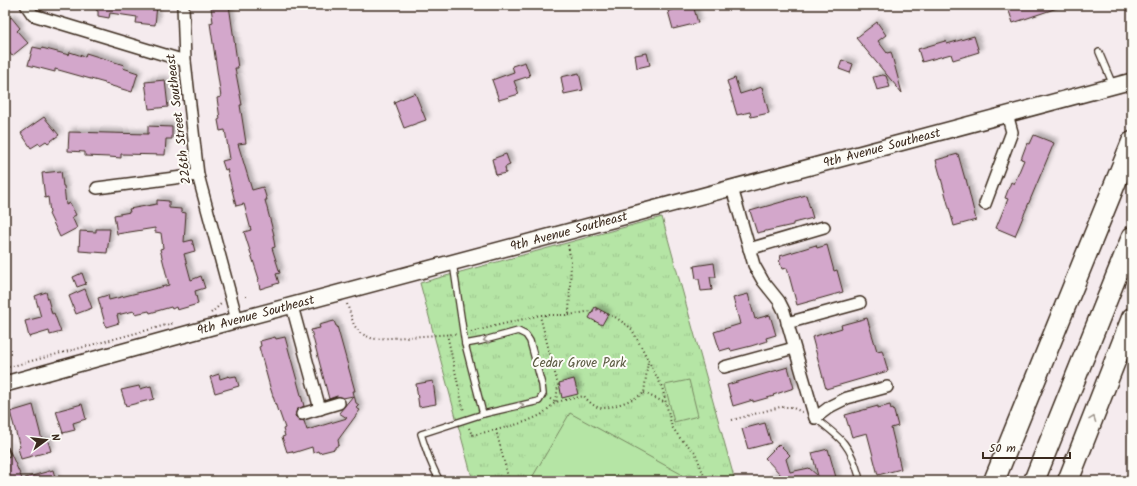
<svg xmlns="http://www.w3.org/2000/svg" width="1137" height="486" font-family="Kalam,sans-serif">
	<defs>
		<pattern id="grass-tufts" width="24" height="20" patternUnits="userSpaceOnUse"><rect width="24" height="20" fill="#b5e5a5"/><path d="M3 7l-1-3M5 7V3M7 7l1-3M15 17l-1-3M17 17v-4M19 17l1-3" fill="none" stroke="#9dc58e"/></pattern>
		<filter id="shadow"><feDropShadow dx="3.5" dy="-3.5" stdDeviation="2" flood-color="#0004"/></filter>
	</defs>
	<rect width="100%" height="100%" fill="#f5ebee"/>
	<filter id="ink" filterUnits="userSpaceOnUse"><feTurbulence type="fractalNoise" baseFrequency=".025" numOctaves="2"/><feDisplacementMap in="SourceGraphic" scale="8" xChannelSelector="R" yChannelSelector="G"/><feConvolveMatrix kernelMatrix="1 2 1 2 8 2 1 2 1" color-interpolation-filters="sRGB"/></filter>
	<g filter="url(#ink)">
		<polygon fill="url(#grass-tufts)" stroke="#788862" points="662,217 735,481 473,481 420,283"/>
		<g fill="#b5e5a5" stroke="#788862">
			<polygon points="689,380 698,416 674,422 665,385"/>
			<polygon points="570,413 681,474 683,481 530,481"/>
		</g>
		<g fill="#d3a7cb" stroke="#3b2a1e" filter="url(#shadow)">
			<polygon points="96,5 157,5 155,25 136,23 137,17 110,13 109,18 98,16 98,11 96,10"/>
			<polygon points="229,5 238,68 235,68 242,105 240,105 246,143 238,144 252,190 263,187 267,200 265,200 274,235 273,235 275,247 272,248 280,273 276,274 279,283 260,289 258,280 259,279 244,232 251,230 244,204 236,206 227,169 225,170 222,161 230,159 225,130 220,131 218,120 220,119 217,98 221,97 210,23 213,22 211,7"/>
			<polygon points="693,5 698,23 673,29 668,11"/>
			<polygon points="1007,5 1060,5 1060,7 1013,23"/>
			<polygon points="11,17 20,28 17,31 28,43 12,56 5,47 5,23"/>
			<polygon points="877,22 886,35 878,41 887,53 891,52 902,93 856,38"/>
			<polygon points="974,36 979,52 953,60 951,54 922,62 918,49 945,41 947,44"/>
			<polygon points="33,47 42,49 42,48 69,55 70,52 85,57 86,53 124,65 123,68 138,73 132,92 105,84 105,83 55,69 55,72 28,65"/>
			<polygon points="647,53 650,65 637,68 635,55"/>
			<polygon points="842,60 853,64 850,73 839,69"/>
			<polygon points="525,62 530,76 514,81 519,94 499,100 492,80 514,72 512,66"/>
			<polygon points="579,73 583,90 564,94 561,77"/>
			<polygon points="883,75 886,76 890,87 877,90 873,77"/>
			<polygon points="735,78 740,94 762,87 769,113 751,117 750,112 737,115 727,81"/>
			<polygon points="165,80 168,107 149,109 145,82"/>
			<polygon points="415,93 426,120 404,128 394,102"/>
			<polygon points="44,117 59,135 48,143 46,141 40,145 39,143 31,148 21,133"/>
			<polygon points="148,126 172,127 172,139 166,139 165,155 121,154 121,158 109,157 85,156 85,152 68,151 69,132 148,134"/>
			<polygon points="1034,135 1054,143 1015,236 996,228 1008,199 1005,198 1011,182 1014,184 1024,160 1021,159 1027,143 1030,144"/>
			<polygon points="506,154 510,165 505,167 506,173 496,175 492,159"/>
			<polygon points="958,154 965,179 966,179 976,220 954,226 936,160"/>
			<polygon points="61,171 63,186 64,186 66,205 70,203 76,215 72,217 77,228 60,237 49,214 50,213 48,197 45,198 42,173"/>
			<polygon points="806,195 813,218 793,223 793,225 757,233 750,211"/>
			<polygon points="157,200 169,201 169,208 181,209 181,212 186,213 184,242 192,240 195,251 184,254 191,280 201,276 205,288 195,291 198,304 177,310 176,307 172,309 171,307 150,313 149,311 135,314 134,311 117,315 119,323 106,327 98,298 108,295 109,300 169,285 160,249 163,248 161,233 155,232 155,228 117,234 114,215 130,212 129,209 157,204"/>
			<polygon points="96,229 110,229 107,253 79,251 80,231 96,232"/>
			<polygon points="816,245 817,248 827,245 834,271 837,270 843,292 797,305 787,268 782,269 779,260 781,259 780,256"/>
			<polygon points="714,263 716,277 710,277 712,290 701,291 699,279 696,279 694,266"/>
			<polygon points="82,273 86,284 77,287 73,277"/>
			<polygon points="85,289 92,308 76,314 69,296"/>
			<polygon points="46,292 52,314 54,313 61,332 50,335 49,331 29,337 25,321 41,317 35,296"/>
			<polygon points="748,294 755,319 770,315 776,335 766,338 767,341 751,346 731,351 730,348 720,351 714,332 740,324 733,298"/>
			<polygon points="595,307 608,314 602,325 589,318"/>
			<polygon points="867,318 877,351 882,350 888,371 826,389 812,337 842,328 841,325"/>
			<polygon points="334,321 336,326 337,326 355,391 353,391 356,403 359,405 356,408 360,410 338,440 339,445 335,447 335,449 319,453 318,451 313,453 312,447 293,453 292,451 287,452 282,437 285,436 283,429 285,428 279,411 278,412 270,387 259,347 261,346 260,341 275,337 276,339 285,337 304,406 297,410 295,416 298,419 304,421 307,430 347,418 339,413 353,396 343,398 337,396 329,399 311,330 320,328 319,325"/>
			<polygon points="788,367 794,388 773,395 774,396 753,402 753,400 733,406 727,385"/>
			<polygon points="219,374 220,379 229,376 230,377 236,376 239,386 215,393 210,377"/>
			<polygon points="574,379 578,394 562,398 559,383"/>
			<polygon points="433,381 436,404 419,407 416,384"/>
			<polygon points="139,386 140,389 151,386 154,399 126,406 121,390"/>
			<polygon points="82,404 86,419 73,423 75,430 63,433 56,411"/>
			<polygon points="33,405 42,440 47,438 51,451 21,459 18,448 20,447 10,412"/>
			<polygon points="890,405 891,409 893,408 898,426 891,428 901,469 878,475 867,433 852,437 845,415 878,406 878,408"/>
			<polygon points="765,423 771,443 748,449 742,429"/>
			<polygon points="779,444 790,455 786,459 790,472 809,468 818,476 812,453 828,449 837,481 770,481 769,478 781,475 765,458"/>
			<polygon points="7,447 8,447 23,481 5,481 5,467 8,466 6,458 9,457 10,454"/>
			<polygon points="53,470 56,481 25,481 25,478"/>
		</g>
		<g fill="none" stroke-linecap="round" stroke-linejoin="round">
			<g stroke="#3b2a1e" stroke-width="8">
				<g id="service">
					<polyline points="1099,52 1113,85"/>
					<polyline points="453,263 465,344 483,414"/>
					<path d="M815,418C841,438 850,444 859,476"/>
					<polyline points="5,451 6,454"/>
					<path d="M440,481C431,466 426,450 421,434L483,414L539,401L543,394L542,385L530,341L526,335L518,331L481,341L465,344"/>
				</g>
			</g>
			<g stroke="#3b2a1e" stroke-width="14">
				<g id="minor">
					<polyline points="26,5 33,15 185,61"/>
					<polyline points="183,5 185,61 198,175 237,320"/>
					<polyline points="97,188 198,175"/>
					<polyline points="732,188 754,265 763,281 779,301 784,311 815,418 831,406 847,398 887,387"/>
					<polyline points="985,204 1012,132 1007,114"/>
					<polyline points="749,249 824,227"/>
					<polyline points="292,306 320,409"/>
					<polyline points="787,323 860,303"/>
					<polyline points="724,367 794,348"/>
					<polyline points="302,414 339,403"/>
				</g>
			</g>
			<g stroke="#3b2a1e" stroke-width="18">
				<g id="secondary">
					<path id="s1" d="M5,384L237,320L1132,81"/>
				</g>
			</g>
			<g stroke="#3b2a1e" stroke-width="23">
				<g id="motorway">
					<polyline points="994,481 1132,142"/>
					<polyline points="1034,481 1132,237"/>
					<polyline points="1068,481 1132,318"/>
				</g>
			</g>
			<g stroke="#3b2a1e" stroke-width="2" stroke-dasharray="1 3" stroke-linecap="butt">
				<polyline points="568,245 571,261 569,315"/>
				<polyline points="246,296 247,296"/>
				<polyline points="347,304 354,325 360,333 373,339 456,334"/>
				<polyline points="211,313 221,304"/>
				<polyline points="471,332 540,315 569,315 597,310 615,317 631,328 643,350 662,387 672,427 680,438 695,452 706,481"/>
				<polyline points="447,334 464,412"/>
				<polyline points="5,368 174,323"/>
				<polyline points="644,393 666,403"/>
				<path d="M550,399L556,402L584,396C588,401 595,408 602,408C613,408 635,399 644,393L648,361"/>
				<polyline points="732,420 780,407 791,407 802,412"/>
				<polyline points="469,428 472,435 496,430 509,481"/>
				<polyline points="496,430 525,422 541,415 556,402 558,385 540,316"/>
			</g>
			<use href="#service" stroke="#fdfcf7" stroke-width="5.5"/>
			<use href="#minor" stroke="#fdfcf7" stroke-width="11"/>
			<use href="#secondary" stroke="#fdfcf7" stroke-width="15"/>
			<use href="#motorway" stroke="#fdfcf7" stroke-width="20"/>
		</g>
		<defs><path id="oneway-chevron" d="M-2-3.5L2.5 0L-2 3.5" fill="none" stroke-width="1.6" stroke-linecap="round" stroke-linejoin="round"/></defs>
		<g stroke="#9c938a">
			<use href="#oneway-chevron" transform="translate(486 340) rotate(166)"/>
			<use href="#oneway-chevron" transform="translate(521 405) rotate(-14)"/>
			<use href="#oneway-chevron" transform="translate(1093 419) rotate(-69)"/>
		</g>
	</g>
	<g text-anchor="middle" dominant-baseline="central" stroke-width="4" stroke-linejoin="round" paint-order="stroke">
		<g font-size="13" fill="#3b2a1e" stroke="#fdfcf7">
			<text transform="translate(179 119) rotate(-97)">226th Street Southeast</text>
			<text stroke="none"><textPath href="#s1" startOffset="908">9th Avenue Southeast</textPath></text>
			<text stroke="none"><textPath href="#s1" startOffset="584">9th Avenue Southeast</textPath></text>
			<text stroke="none"><textPath href="#s1" startOffset="260">9th Avenue Southeast</textPath></text>
		</g>
		<g font-size="13" fill="#5a5940" stroke="#fdfcf7">
			<text x="579" y="363">Cedar Grove Park</text>
		</g>
	</g>
	<rect width="1137" height="486" fill="none" stroke="#fdfcf7" stroke-width="20"/>
	<rect x="10" y="10" width="1117" height="466" fill="none" stroke="#3b2a1e" stroke-width="1.5" filter="url(#ink)"/>
	<g transform="translate(46 440) rotate(75)" stroke="#fdfcf7" stroke-width="3" paint-order="stroke">
	<path d="M0-3L7 15L0 10L-7 15Z" fill="#3b2a1e"/>
	<text y="-6" font-size="11" font-weight="bold" text-anchor="middle" fill="#3b2a1e">N</text>
	</g>
	<path d="M983 452v6h87v-6" fill="none" stroke="#3b2a1e" stroke-width="2"/>
	<text x="989" y="452" font-size="12" fill="#3b2a1e" stroke="#fdfcf7" stroke-width="3" paint-order="stroke">50 m</text>
</svg>
